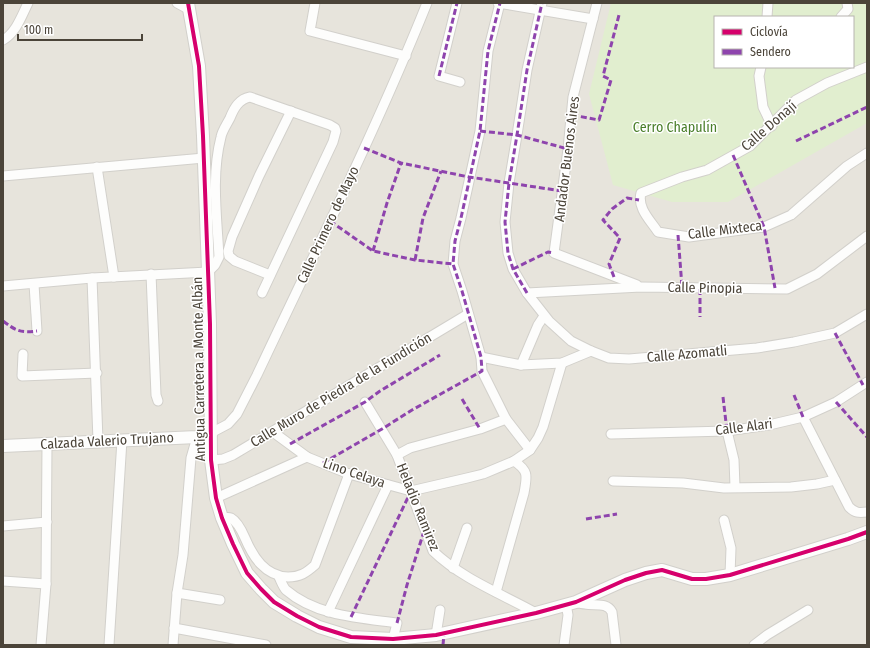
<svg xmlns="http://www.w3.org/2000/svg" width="870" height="648" font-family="'Fira Sans Condensed',sans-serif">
	<rect width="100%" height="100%" fill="#f4f2ee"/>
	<polygon fill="#e7e4dc" points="3,3 646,3 622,110 791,90 867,62 867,645 3,645"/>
	<path fill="#e1eecf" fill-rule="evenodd" d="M611,3H867V123L728,202H672L613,185L589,94ZM715,17H853V67H715Z"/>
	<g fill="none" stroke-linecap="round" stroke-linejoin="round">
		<g stroke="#d2d0cb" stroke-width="11">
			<g id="minor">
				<polyline points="177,3 190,10"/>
				<polyline points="315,3 310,31 406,56"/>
				<polyline points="457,3 439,76 460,82"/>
				<polyline points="498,3 593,19"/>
				<polyline points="500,3 488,51 480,131 461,218 455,241 453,264 462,291 481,357 482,371 506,419 530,450"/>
				<polyline points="542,3 527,70 517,135 509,183 505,222 508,253 513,269 527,293 549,321 571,341 591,351 609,358 629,359 757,348 794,342 835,333 867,314"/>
				<polyline points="597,3 573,97 568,149 554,253 637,285"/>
				<polyline points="767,17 768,3"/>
				<polyline points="841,17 848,9 847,3"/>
				<path d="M3,40C16,33 22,15 28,3"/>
				<polyline points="761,67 759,76 763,107 772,126"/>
				<path d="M867,67L827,83L796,100L750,146L707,170L682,177L641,193C637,208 650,220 658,232L689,237L764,227L791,215L847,166L867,153"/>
				<polyline points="97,167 114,277"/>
				<polyline points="3,176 204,158"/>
				<polyline points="151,274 156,395 158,401"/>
				<polyline points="270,275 235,261 229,256 228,251 232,237 259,176 291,111"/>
				<polyline points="92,278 98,441"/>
				<polyline points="34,284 37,331"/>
				<path d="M3,286L92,278L208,272L215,265L219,257C217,217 211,176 221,137C222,131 227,124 230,118C234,108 239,99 250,97L330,125L335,128L336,131L333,142L262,293"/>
				<polyline points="527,293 641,287 787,289 817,274 867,236"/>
				<polyline points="23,354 22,376 97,373"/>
				<polyline points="481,357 521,365 562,363 591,351"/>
				<polyline points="521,365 538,325 544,316"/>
				<path d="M365,402L397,455L433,551C462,579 502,594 536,613"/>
				<path d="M803,417L849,507C855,513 859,513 867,512"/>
				<polyline points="727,431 734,460 735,487"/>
				<polyline points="273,432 307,457 349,474 411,491 467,478 483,474 514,461 530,450 538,438 543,427 562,363"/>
				<path d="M211,433L228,424L237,414L257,375C315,252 376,130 427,3"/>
				<polyline points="611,434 727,431 769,425 803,417 836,402 867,382"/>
				<polyline points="397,455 410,448 480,429 506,419"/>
				<polyline points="211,460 223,459 233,455 468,314"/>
				<polyline points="613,481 683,483 724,488 791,487 817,484 835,480"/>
				<polyline points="216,498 307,457"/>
				<path d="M222,518C225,518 228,517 231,518C238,522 242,531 245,538C253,557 265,576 288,577C300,577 306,573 315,565L349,474"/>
				<polyline points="724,520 731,548 730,575"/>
				<polyline points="3,526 47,522"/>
				<polyline points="453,568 467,528"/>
				<path d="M279,577C281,581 283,587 286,590C316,616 360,618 397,623L393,639"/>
				<polyline points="3,581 46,584"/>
				<path d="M496,592L524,493C527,476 529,471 514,461"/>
				<polyline points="177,593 220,600"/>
				<path d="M576,602C579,603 582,604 585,604C595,606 607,602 612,612L616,645"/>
				<polyline points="328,612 388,485"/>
				<polyline points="174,628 266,645"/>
				<polyline points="436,635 440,610"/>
				<polyline points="41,645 46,584 47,445"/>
				<polyline points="109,645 122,440"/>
				<polyline points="173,645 177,593 183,555 191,458 197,437"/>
				<polyline points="564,645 568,615 566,604"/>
				<polyline points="754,645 767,635 808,610"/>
			</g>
		</g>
		<g stroke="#d2d0cb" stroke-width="14">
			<g id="tertiary">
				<polyline points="188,3 199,66 203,136 210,324 211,460 216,498 222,518 233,544 247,573 261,589 274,602 297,616 319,627 351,637 393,639 436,635 536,613 576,602 625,580 646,573 662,570 692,579 706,579 730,575 848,539 867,532"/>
				<polyline points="3,446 197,437 211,433"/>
			</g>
		</g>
		<use href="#minor" stroke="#fdfdfc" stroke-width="9"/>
		<use href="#tertiary" stroke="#fdfdfc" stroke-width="12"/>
		<g stroke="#8e44ad" stroke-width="3" stroke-dasharray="6 3" stroke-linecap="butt">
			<polyline points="439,76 457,3"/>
			<polyline points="572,115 599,120 611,80 603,76 619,15"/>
			<polyline points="480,131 517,135 568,149"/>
			<polyline points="796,141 867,107"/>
			<polyline points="364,148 401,163 469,177 562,191"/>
			<polyline points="733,155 764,227 775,288"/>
			<polyline points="330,221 373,251 415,260 453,264"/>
			<polyline points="678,235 682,287"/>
			<polyline points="373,251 387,203 401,163"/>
			<polyline points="415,260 423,218 441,171"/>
			<polyline points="513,269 548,252 554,253"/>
			<polyline points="614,277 609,264 620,238 603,220 612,209 627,198 639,200"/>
			<polyline points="700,289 700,317"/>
			<polyline points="527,293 513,269 508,253 505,222 509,183 517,135 527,70 542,3"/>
			<path d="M3,321C16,331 21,333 37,331"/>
			<polyline points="835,333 863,385"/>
			<polyline points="794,395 803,417"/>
			<polyline points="723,397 727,431"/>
			<polyline points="462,399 480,429"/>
			<polyline points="836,402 867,437"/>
			<polyline points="290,444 365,402 380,391 440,355"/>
			<polyline points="323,463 382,429 412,410 482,371 481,357 462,291 453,264 455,241 461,218 480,131 488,51 500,3"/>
			<polyline points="586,519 617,514"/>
			<polyline points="351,617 411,491"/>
			<polyline points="397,623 407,585 425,528"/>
			<polyline points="443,645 444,634"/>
		</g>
		<g stroke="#fff" stroke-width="6">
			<polyline id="cycleway" points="188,3 199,66 203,136 210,324 211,460 216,498 222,518 233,544 247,573 261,589 274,602 297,616 319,627 351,637 393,639 436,635 536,613 576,602 625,580 646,573 662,570 692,579 706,579 730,575 848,539 867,532"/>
		</g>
		<use href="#cycleway" stroke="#d6006c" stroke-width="4"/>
	</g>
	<g text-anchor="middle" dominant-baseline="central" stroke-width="3" stroke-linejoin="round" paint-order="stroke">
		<g font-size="14" fill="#4b4439" stroke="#fff">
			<text transform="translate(769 126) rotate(-41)">Calle Donají</text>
			<text transform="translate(567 159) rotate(-83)">Andador Buenos Aires</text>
			<text transform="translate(328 225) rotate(-65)">Calle Primero de Mayo</text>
			<text transform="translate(725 230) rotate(-7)">Calle Mixteca</text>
			<text transform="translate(705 288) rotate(1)">Calle Pinopia</text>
			<text transform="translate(687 354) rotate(-5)">Calle Azomatli</text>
			<text transform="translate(199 369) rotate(-91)">Antigua Carretera a Monte Albán</text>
			<text transform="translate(341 390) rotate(-31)">Calle Muro de Piedra de la Fundición</text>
			<text transform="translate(744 427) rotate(-7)">Calle Alari</text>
			<text transform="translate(107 441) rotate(-3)">Calzada Valerio Trujano</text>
			<text transform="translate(354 473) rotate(19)">Lino Celaya</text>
			<text transform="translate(418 507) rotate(68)">Heladio Ramirez</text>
		</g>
		<g font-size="14" fill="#4a7f2a" stroke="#fff">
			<text x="675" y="127">Cerro Chapulín</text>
		</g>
	</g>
	<rect width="870" height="648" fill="none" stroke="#4b4439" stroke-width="8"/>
	<rect x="714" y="16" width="140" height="52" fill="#ffffff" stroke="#b7b4b0"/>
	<rect x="722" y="29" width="20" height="6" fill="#d6006c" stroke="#b7b4b0"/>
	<text x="750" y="36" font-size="12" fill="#4b4439">Ciclovía</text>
	<rect x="722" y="49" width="20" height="6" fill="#8e44ad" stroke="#b7b4b0"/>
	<text x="750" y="56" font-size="12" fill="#4b4439">Sendero</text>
	<path d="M18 34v6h124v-6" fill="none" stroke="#4b4439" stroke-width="2"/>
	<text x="24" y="34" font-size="12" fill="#4b4439" stroke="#ffffff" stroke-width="3" paint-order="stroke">100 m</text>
</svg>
